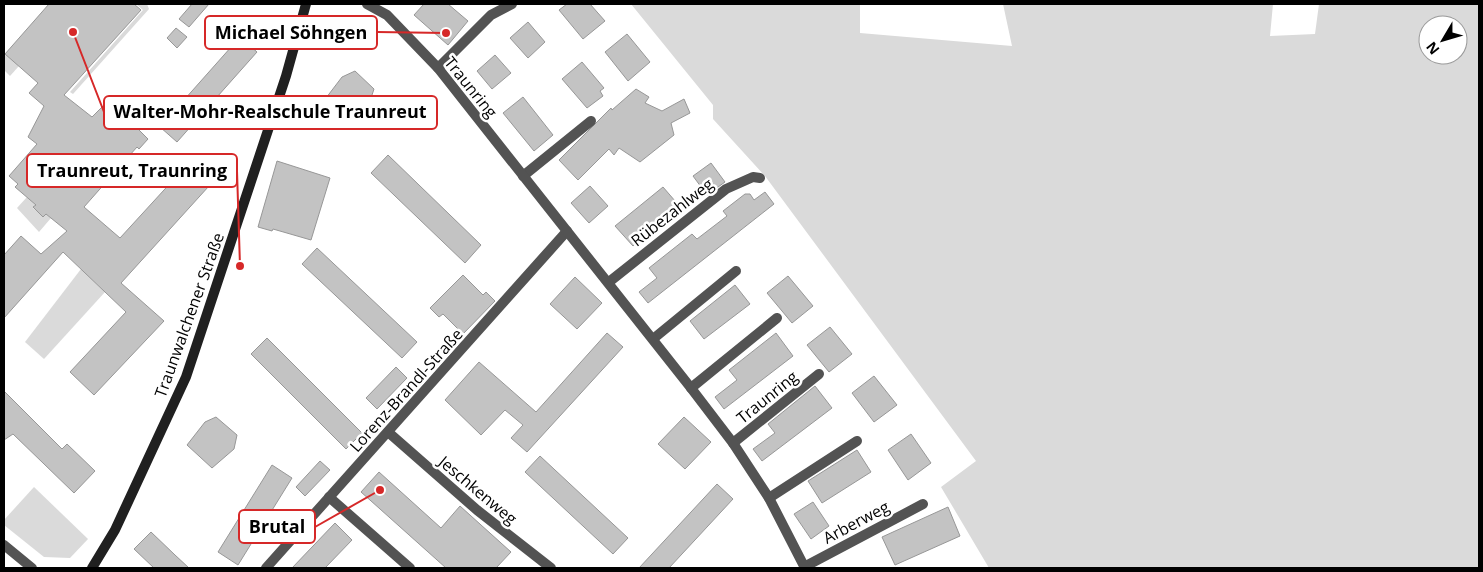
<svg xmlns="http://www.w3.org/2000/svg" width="1483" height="572" font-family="'Open Sans',sans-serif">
	<rect width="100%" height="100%" fill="#fff"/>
	<g fill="#dadada" fill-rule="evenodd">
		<polygon points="136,4 147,4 149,9 73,94 70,92 143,10"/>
		<path d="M631,4H860V33L1012,46L1003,4H1273L1270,36L1315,34L1319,4H1479V568H989L941,487L976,461L765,176L713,119V105ZM1428,25H1458V55H1428Z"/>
		<polygon points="4,52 19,66 10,76 4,70"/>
		<polygon points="27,197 36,205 33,208 43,216 46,214 51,218 39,232 17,208"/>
		<polygon points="81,269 105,292 44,359 25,342"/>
		<polygon points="34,487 88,539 70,558 44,557 4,525 4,520"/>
	</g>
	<g fill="#c3c3c3" stroke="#979797">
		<polygon points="49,4 134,4 141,10 64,95 92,117 109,100 148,139 139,149 137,147 84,207 120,238 186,166 209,186 121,283 164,321 94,395 70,372 126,312 63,252 4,318 4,255 21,236 41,254 67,231 46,214 43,217 33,207 36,205 15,187 18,184 9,176 37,144 28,137 44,106 29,93 38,83 5,54"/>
		<polygon points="192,4 209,4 189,27 179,19"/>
		<polygon points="424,4 448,4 468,21 448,45 414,15"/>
		<polygon points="567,4 590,4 605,21 583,39 559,10"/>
		<polygon points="528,22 545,42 528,58 510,38"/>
		<polygon points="176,28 187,37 177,48 167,38"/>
		<polygon points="627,34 650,62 628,81 605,52"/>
		<polygon points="240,37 257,52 177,142 160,127"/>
		<polygon points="495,55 511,73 492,89 477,71"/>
		<polygon points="582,62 604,88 600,91 603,96 587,108 562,79"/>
		<polygon points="355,71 374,89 369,104 350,120 326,98 342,77"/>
		<polygon points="636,89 649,97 645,103 662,111 684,99 690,113 671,123 674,135 640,162 619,148 614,155 609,149 578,180 559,160 611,108 612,110"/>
		<polygon points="523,97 553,135 534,151 503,113"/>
		<polygon points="388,155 481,245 465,263 371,173"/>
		<polygon points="277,161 330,178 311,240 273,229 272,231 258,227"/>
		<polygon points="711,163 725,182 707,195 693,176"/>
		<polygon points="590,186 608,206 589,223 571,203"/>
		<polygon points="663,187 682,209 663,225 660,221 633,246 615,226"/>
		<polygon points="765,192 774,204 648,303 639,292 657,278 649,268 692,234 697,239 727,216 723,211 745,194 750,194 754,200"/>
		<polygon points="317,248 417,342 402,358 302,264"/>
		<polygon points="463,275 483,295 486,292 495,301 463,334 443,314 439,317 430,308"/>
		<polygon points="788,276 813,306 792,323 767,293"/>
		<polygon points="575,277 602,303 577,329 550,304"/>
		<polygon points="735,285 750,304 704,339 690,321"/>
		<polygon points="830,327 852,354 829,372 807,345"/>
		<polygon points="607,333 623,347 527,452 511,438 523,425 505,410 481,435 445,400 479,362 536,412"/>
		<polygon points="776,333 793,356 724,409 715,397 737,380 729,370"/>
		<polygon points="267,338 362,433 346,449 251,354"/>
		<polygon points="396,367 407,378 377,409 366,398"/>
		<polygon points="874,376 897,405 874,422 852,393"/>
		<polygon points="815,386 832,408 762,461 753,449 775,433 768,424"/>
		<polygon points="4,391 62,449 67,444 95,471 74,493 13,434 4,440"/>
		<polygon points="216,417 237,435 234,449 212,468 187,445 205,422"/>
		<polygon points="684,417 711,442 685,469 658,444"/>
		<polygon points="911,434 931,463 908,480 888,450"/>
		<polygon points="857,450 871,472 822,503 808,481"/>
		<polygon points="540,456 628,538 613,554 525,472"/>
		<polygon points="320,461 330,470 305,496 296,487"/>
		<polygon points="272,465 292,478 238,565 218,552"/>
		<polygon points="379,472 441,528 460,506 511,552 496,568 446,568 361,492"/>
		<polygon points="717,484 733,499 669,568 639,568"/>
		<polygon points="813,502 829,526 811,539 794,514"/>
		<polygon points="948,507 960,536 895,565 882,537"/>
		<polygon points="335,523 352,540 325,568 292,568"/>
		<polygon points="151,532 175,555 189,568 154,568 134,549"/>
	</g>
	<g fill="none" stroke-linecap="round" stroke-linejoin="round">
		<g stroke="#535353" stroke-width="10">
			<polyline points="438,68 491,15 512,4"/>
			<polyline points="523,176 591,121"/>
			<polyline points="609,282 726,189 753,177 760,178"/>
			<polyline points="653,339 736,271"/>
			<polyline points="691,388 777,318"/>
			<polyline points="388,432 477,510 551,568"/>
			<polyline points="733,443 819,374"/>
			<polyline points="329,497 410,568"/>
			<polyline points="769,498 857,441"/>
			<polyline points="4,545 32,568"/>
			<polyline points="804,567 923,504"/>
			<polyline points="266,568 567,231"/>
		</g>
		<polyline stroke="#535353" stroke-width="10" points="367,4 387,15 438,68 691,388 733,443 769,498 805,568"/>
		<polyline stroke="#202020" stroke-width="10" points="92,568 115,530 186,377 286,76 306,4"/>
	</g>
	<g text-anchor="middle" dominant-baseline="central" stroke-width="5" stroke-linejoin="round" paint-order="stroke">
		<g font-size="16" fill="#000" stroke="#fff">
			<text transform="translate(471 87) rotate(51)">Traunring</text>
			<text transform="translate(672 212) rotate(-38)">Rübezahlweg</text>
			<text transform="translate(189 315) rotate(-70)">Traunwalchener Straße</text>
			<text transform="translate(406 390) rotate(-48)">Lorenz-Brandl-Straße</text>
			<text transform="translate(767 397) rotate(-39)">Traunring</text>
			<text transform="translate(478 490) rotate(40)">Jeschkenweg</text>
			<text transform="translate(856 522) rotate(-28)">Arberweg</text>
		</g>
	</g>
	<path fill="none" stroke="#d62828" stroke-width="2" d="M446 33L377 32M73 32L104 112M240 266L237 171M380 490L315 527"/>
	<g fill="#d62828" stroke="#fff" stroke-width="2">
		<circle cx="446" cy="33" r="5"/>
		<circle cx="73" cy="32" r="5"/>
		<circle cx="240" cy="266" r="5"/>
		<circle cx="380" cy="490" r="5"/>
	</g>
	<g fill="#fff" stroke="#d62828" stroke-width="2">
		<rect x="205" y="16" width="172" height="33" rx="5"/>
		<rect x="104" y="96" width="333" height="33" rx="5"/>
		<rect x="27" y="154" width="210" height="33" rx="5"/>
		<rect x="239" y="510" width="76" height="33" rx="5"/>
	</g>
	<g font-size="18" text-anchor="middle" font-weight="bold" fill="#000">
		<text x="291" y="39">Michael Söhngen</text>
		<text x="270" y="118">Walter-Mohr-Realschule Traunreut</text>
		<text x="132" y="177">Traunreut, Traunring</text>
		<text x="277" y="533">Brutal</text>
	</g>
	<rect width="1483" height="572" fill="none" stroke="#000000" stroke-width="10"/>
	<g transform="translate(1443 40) rotate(232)"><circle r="24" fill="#ffffff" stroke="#999999"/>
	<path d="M0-4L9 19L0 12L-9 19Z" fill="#000000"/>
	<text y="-8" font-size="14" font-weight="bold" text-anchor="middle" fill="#000000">N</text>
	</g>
</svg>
